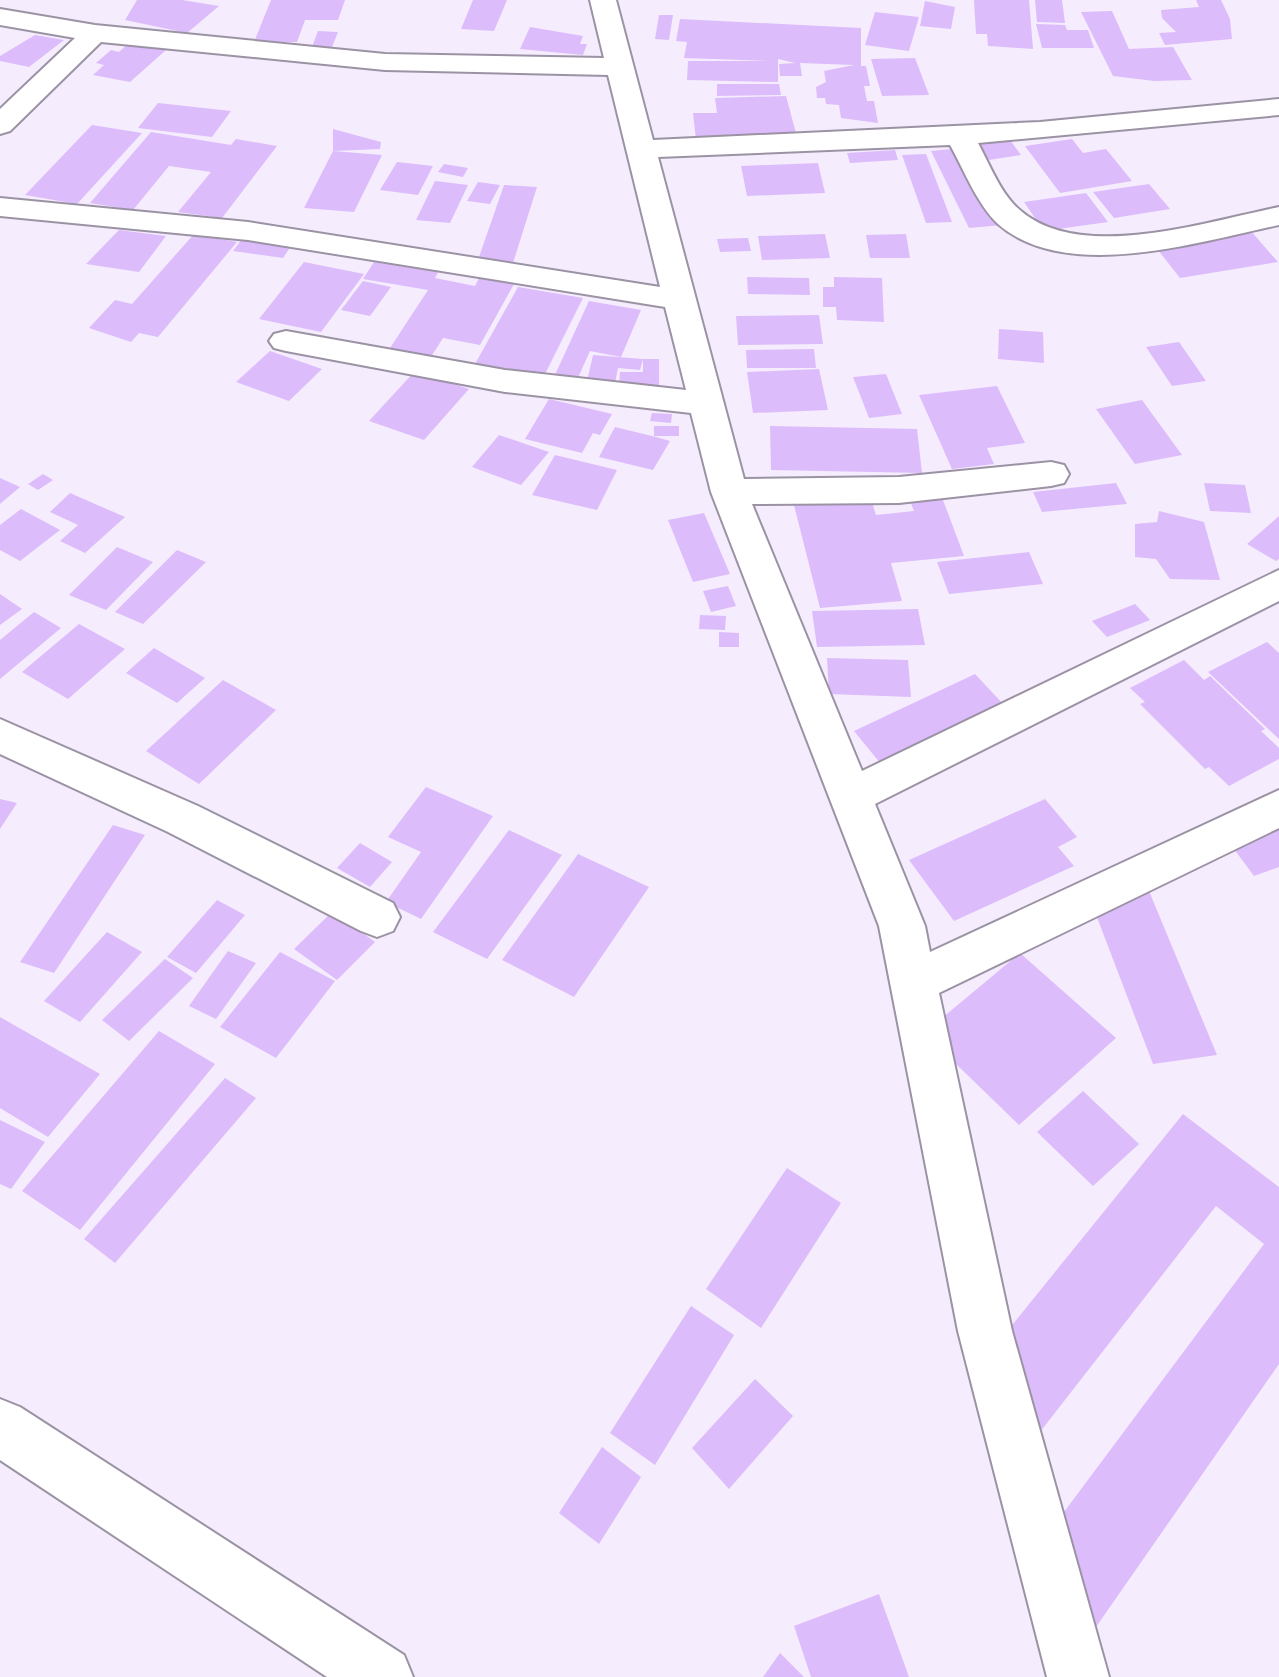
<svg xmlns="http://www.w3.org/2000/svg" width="1279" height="1677" font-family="Signika,sans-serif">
	<rect width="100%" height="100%" fill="#f5edfd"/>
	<g fill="#ddbcfc">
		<polygon points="137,0 182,0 219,6 187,33 125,20"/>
		<polygon points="271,0 345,0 338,20 305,20 297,42 254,42"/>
		<polygon points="473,0 507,0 494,31 461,29"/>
		<polygon points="974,0 1029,0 1033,49 988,46 987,34 976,34"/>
		<polygon points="1035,0 1062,0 1065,23 1037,22"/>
		<polygon points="1196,0 1221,0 1230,19 1232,39 1165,45 1159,33 1176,32 1162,18 1161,10 1199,7"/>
		<polygon points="925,1 955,7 951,29 920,26"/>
		<polygon points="1112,11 1129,49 1173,47 1192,80 1154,81 1113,76 1081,12"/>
		<polygon points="875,12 919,17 909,51 865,45"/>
		<polygon points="659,15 673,15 669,40 655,39"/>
		<polygon points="680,19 861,28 861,66 866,66 870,86 864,86 867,101 874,101 878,123 841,118 839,105 826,104 825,98 817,98 816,87 826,82 824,71 854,65 800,63 802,76 780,76 779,64 795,63 778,59 778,82 687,80 688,61 768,61 684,58 687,42 676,41"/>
		<polygon points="1036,24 1065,25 1067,30 1088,30 1094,48 1042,48"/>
		<polygon points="530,27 583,36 580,44 587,44 583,55 520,49"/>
		<polygon points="318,31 338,32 332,47 312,47"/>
		<polygon points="35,35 64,40 29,67 0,61 0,56"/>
		<polygon points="129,43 166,50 130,82 93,75 104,65 96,63 111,50 119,52"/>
		<polygon points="915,58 929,95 882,96 871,59"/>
		<polygon points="717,84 779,84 781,95 717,96"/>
		<polygon points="786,96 797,137 696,140 693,113 717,113 715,98"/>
		<polygon points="158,103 231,111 212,137 138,128"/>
		<polygon points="92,125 142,133 77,204 25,195"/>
		<polygon points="333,129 381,142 380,149 333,151"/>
		<polygon points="151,132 231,145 236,139 277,146 222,218 178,212 211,172 169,166 133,210 90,203"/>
		<polygon points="1072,139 1083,153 1106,149 1132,181 1060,193 1025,146"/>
		<polygon points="1010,140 1021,155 989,160 978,145"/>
		<polygon points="962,148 1002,225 969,228 931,151"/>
		<polygon points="895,150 898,160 850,163 847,153"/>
		<polygon points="333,151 382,155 354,212 304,208"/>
		<polygon points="926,154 952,222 926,223 902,155"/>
		<polygon points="397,162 433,166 418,195 380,190"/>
		<polygon points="818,163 825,193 747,196 741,166"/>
		<polygon points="444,164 468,168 463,177 438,172"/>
		<polygon points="435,181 468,185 450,223 416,220"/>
		<polygon points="478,182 500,185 490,204 467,201"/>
		<polygon points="1149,184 1170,209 1114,218 1093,192"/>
		<polygon points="504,185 537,187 513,263 478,260"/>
		<polygon points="1086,193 1108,222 1044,231 1024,202"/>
		<polygon points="119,230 166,236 139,272 86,264"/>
		<polygon points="1250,230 1278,262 1180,278 1154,245"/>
		<polygon points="194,234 237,242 158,337 139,333 131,342 89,328 115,300 132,304"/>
		<polygon points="825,234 830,258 762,260 758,236"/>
		<polygon points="906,234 910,258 870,258 866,235"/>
		<polygon points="748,238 751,251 720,252 717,239"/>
		<polygon points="242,239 291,246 283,258 233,251"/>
		<polygon points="304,262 364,274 321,332 259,319"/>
		<polygon points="374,262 438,272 435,278 475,286 479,278 514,284 480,345 443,338 429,360 388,351 428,290 363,279"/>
		<polygon points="747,277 809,278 810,295 748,294"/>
		<polygon points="834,277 882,278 884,322 837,320 836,307 823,307 823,287 834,287"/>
		<polygon points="363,281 391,287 370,316 341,310"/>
		<polygon points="518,287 583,298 544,376 475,364"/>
		<polygon points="589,301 641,310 621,357 590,351 577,380 554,377"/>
		<polygon points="819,315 823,344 738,345 736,316"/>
		<polygon points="999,329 1043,332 1044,363 998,359"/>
		<polygon points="1179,342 1206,381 1172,386 1146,347"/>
		<polygon points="814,349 816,368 747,368 746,350"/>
		<polygon points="270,351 322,369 289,401 236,382"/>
		<polygon points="593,355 643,359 640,370 618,368 615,383 587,381"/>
		<polygon points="643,359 659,359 659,386 619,387 620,372 643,372"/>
		<polygon points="819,369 828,410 753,413 747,372"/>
		<polygon points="415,371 469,389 424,440 369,421"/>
		<polygon points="886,374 902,414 869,418 853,377"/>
		<polygon points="997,386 1025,443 987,448 994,464 952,469 919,395"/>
		<polygon points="549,399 612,414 600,435 593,433 582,453 525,439"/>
		<polygon points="1142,400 1182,455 1135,464 1096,409"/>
		<polygon points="652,413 672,414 671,423 650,421"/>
		<rect x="654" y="426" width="25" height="10"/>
		<polygon points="770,426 917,429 922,473 771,470"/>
		<polygon points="615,427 656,437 670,441 653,470 599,457"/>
		<polygon points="499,435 549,452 521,485 472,467"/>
		<polygon points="555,455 617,470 597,510 532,495"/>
		<polygon points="43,474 53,480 38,490 28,484"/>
		<polygon points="0,478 20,487 0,504"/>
		<polygon points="1116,483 1127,504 1042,512 1033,492"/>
		<polygon points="1204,483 1245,485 1251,513 1210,511"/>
		<polygon points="940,492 964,556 891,563 902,601 820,608 794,505 871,499 876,515 914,511 908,496"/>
		<polygon points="70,493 125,517 85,553 60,541 78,525 50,512"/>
		<polygon points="21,509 60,530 20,561 0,550 0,525"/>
		<polygon points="1159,511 1204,522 1220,580 1170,579 1156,559 1135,557 1135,524 1157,522"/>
		<polygon points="704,513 730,574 693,582 668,520"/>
		<polygon points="1279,516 1279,559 1276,561 1247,544"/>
		<polygon points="117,547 153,562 106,610 69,595"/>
		<polygon points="177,550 206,562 143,624 115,612"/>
		<polygon points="1029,552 1043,584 949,594 937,562"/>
		<polygon points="728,586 736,606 711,612 703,591"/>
		<polygon points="0,594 22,609 0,625"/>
		<polygon points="1135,604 1150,620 1107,637 1092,621"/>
		<polygon points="918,609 925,645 817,647 812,611"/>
		<polygon points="34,612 61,628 0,679 0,640"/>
		<polygon points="700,615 726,616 725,630 699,629"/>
		<polygon points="79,624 125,649 68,699 22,672"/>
		<polygon points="719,632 739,633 739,647 719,647"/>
		<polygon points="1267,642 1279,653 1279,739 1208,672"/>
		<polygon points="154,648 205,678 177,703 126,673"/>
		<polygon points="827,658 908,660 911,697 829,694"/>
		<polygon points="1184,660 1204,680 1210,676 1265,729 1261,731 1279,748 1279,759 1229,786 1209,767 1205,769 1140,704 1145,702 1130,688"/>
		<polygon points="975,674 1004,705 881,764 854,731"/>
		<polygon points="223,680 276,710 199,784 146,751"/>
		<polygon points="426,787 493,816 421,919 386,902 421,852 388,837"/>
		<polygon points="0,799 17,803 0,829"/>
		<polygon points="1045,799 1077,837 1058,847 1074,866 954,921 909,860"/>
		<polygon points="113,825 145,835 54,973 20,962"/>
		<polygon points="1279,827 1279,867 1254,876 1231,845"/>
		<polygon points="509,830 562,855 487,959 433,932"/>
		<polygon points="360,843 392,862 370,887 337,868"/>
		<polygon points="578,854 649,887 574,997 502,960"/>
		<polygon points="1149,891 1217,1055 1153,1064 1090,899"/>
		<polygon points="217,900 245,915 196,973 167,957"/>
		<polygon points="333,911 375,942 337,980 294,949"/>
		<polygon points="107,932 142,952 80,1022 44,1001"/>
		<polygon points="228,951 256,963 216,1019 189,1006"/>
		<polygon points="280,952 335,981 276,1058 220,1027"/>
		<polygon points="1020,953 1116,1038 1019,1125 924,1033"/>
		<polygon points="165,959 193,978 129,1041 102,1020"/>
		<polygon points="0,1017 100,1074 48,1137 0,1108"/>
		<polygon points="159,1031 215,1064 80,1230 22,1191"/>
		<polygon points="225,1078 256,1098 115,1263 84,1239"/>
		<polygon points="1083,1091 1139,1144 1093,1186 1037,1132"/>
		<polygon points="1183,1114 1279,1187 1279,1364 1096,1627 1055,1524 1264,1244 1216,1206 1040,1432 1008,1330"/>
		<polygon points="0,1120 45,1142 11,1189 0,1184"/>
		<polygon points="787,1168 841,1203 761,1328 706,1289"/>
		<polygon points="691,1306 734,1335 655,1465 610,1433"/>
		<polygon points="755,1379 793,1416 729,1489 692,1448"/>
		<polygon points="602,1447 641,1477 599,1544 559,1513"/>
		<polygon points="879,1594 909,1677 811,1677 794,1626"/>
		<polygon points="780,1653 804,1677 763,1677"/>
	</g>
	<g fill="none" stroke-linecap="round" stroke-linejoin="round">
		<g stroke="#9b92a4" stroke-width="4">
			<g id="street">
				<path d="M590,0H616L653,140L1040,122L1279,99V115L978,143C990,165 1001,195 1021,211C1082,263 1208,221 1279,207V225C1201,241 1066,284 998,224C977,204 964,170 950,145L658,157L744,479L899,477L1051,462L1064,465L1069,474L1064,483L1051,486L899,503L752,504L862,771L1279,570V601L875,804L925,926L930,952L1279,790V828L939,993L1012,1331L1109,1677H1047L958,1331L879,926L711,492L691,413L505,392L286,351L274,348L269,341L274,334L286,331L505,370L686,390L665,307L248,240L0,216V198L248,222L660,287L608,75L385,70L101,42L10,131L0,134V109L75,38L0,25V9L95,25L385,54L604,58Z"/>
				<polygon points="0,719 198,806 393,903 400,917 393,931 377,937 361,931 168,832 0,754"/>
				<polygon points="0,1399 20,1407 404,1655 413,1677 327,1677 0,1460"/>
			</g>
		</g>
		<use href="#street" fill="#fff" fill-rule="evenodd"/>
	</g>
</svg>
